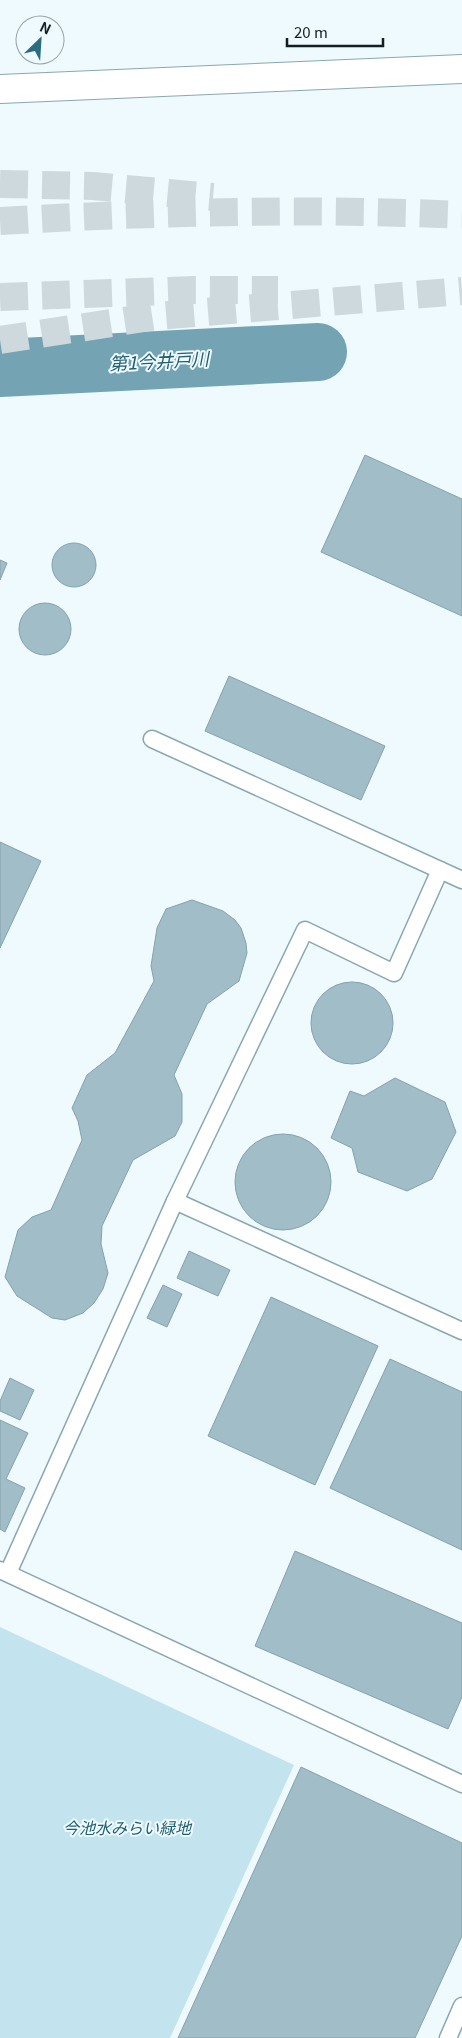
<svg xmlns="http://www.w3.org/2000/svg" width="462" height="2038" font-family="Georgia,'Noto Sans JP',serif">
	<rect width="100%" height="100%" fill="#eefafe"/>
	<polygon fill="#c3e4ef" points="0,1627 294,1765 170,2038 0,2038"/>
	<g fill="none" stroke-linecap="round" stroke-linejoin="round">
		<polyline stroke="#74a3b4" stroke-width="58" points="0,368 318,352"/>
	</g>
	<g fill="#a0bdc8" stroke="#85a2ac">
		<polygon points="365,455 462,499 462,616 321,552"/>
		<circle cx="74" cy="565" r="22"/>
		<polygon points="0,560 7,563 0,580"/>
		<circle cx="45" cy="629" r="26"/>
		<polygon points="229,676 385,746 361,800 205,731"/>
		<polygon points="0,842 41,861 0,948"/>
		<polygon points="192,900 223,911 235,920 241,928 246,943 247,953 239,981 207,1004 174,1075 182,1094 182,1122 175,1136 133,1160 102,1226 101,1244 108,1273 103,1289 94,1303 83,1313 65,1320 52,1318 17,1296 5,1277 18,1230 32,1217 51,1210 82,1140 78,1121 72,1108 87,1075 115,1053 154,981 151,966 157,928 166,909"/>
		<circle cx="352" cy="1023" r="41"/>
		<polygon points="395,1078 445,1102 456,1132 432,1179 407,1191 358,1172 352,1148 331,1138 350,1091 364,1096"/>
		<circle cx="283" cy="1182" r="48"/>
		<polygon points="189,1251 230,1270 218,1296 177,1278"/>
		<polygon points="163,1285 182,1294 167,1327 147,1318"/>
		<polygon points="271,1297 378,1346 315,1485 208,1436"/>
		<polygon points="390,1359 462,1392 462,1550 330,1488"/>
		<polygon points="10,1378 34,1390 20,1420 0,1411 0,1401"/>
		<polygon points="0,1420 28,1433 6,1479 25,1488 5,1532 0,1529"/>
		<polygon points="295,1551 462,1623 462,1697 448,1729 255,1646"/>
		<polygon points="301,1767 462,1843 462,1936 415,2038 178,2038"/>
	</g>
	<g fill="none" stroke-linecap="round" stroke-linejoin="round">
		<g stroke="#cdd9dd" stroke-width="28" stroke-dasharray="28 14" stroke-linecap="butt">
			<polyline points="0,184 93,186 213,197"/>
			<path d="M0,221C154,212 308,208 462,215"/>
			<polyline points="0,297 195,290 278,290"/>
			<polyline points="0,340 157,316 462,291"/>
		</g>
		<g stroke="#8aa7b1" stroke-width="19">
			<g id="lane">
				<polyline points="152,739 462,880"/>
				<polyline points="175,1201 462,1331"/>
				<polyline points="0,1570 462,1784"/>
				<polyline points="8,1573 175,1201 305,930 394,973 440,870"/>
				<polyline points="448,2038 462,2006"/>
			</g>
		</g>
		<g stroke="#8aa7b1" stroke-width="30">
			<polyline id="street" points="0,89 462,69"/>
		</g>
		<use href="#lane" stroke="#fff" stroke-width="16"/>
		<use href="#street" stroke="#fff" stroke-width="28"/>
	</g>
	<g text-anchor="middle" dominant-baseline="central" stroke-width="4" stroke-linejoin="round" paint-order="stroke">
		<g font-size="16" font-style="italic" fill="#215f71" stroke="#eefafe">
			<text x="127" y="1827">今池水みらい緑地</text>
		</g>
		<g font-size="18" font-style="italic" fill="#225f72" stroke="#eefafe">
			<text transform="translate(159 360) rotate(-3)">第1今井戸川</text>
		</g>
	</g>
	<g transform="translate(40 40) rotate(25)"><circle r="24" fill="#eefafe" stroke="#96a2a6"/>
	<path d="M0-4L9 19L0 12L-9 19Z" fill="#2b6c80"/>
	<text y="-8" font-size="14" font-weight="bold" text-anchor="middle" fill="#131e22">N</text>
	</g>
	<path d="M287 38v8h96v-8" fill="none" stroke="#131e22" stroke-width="2.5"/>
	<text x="294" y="38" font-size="15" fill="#131e22" stroke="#eefafe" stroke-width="4" paint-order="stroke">20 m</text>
</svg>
